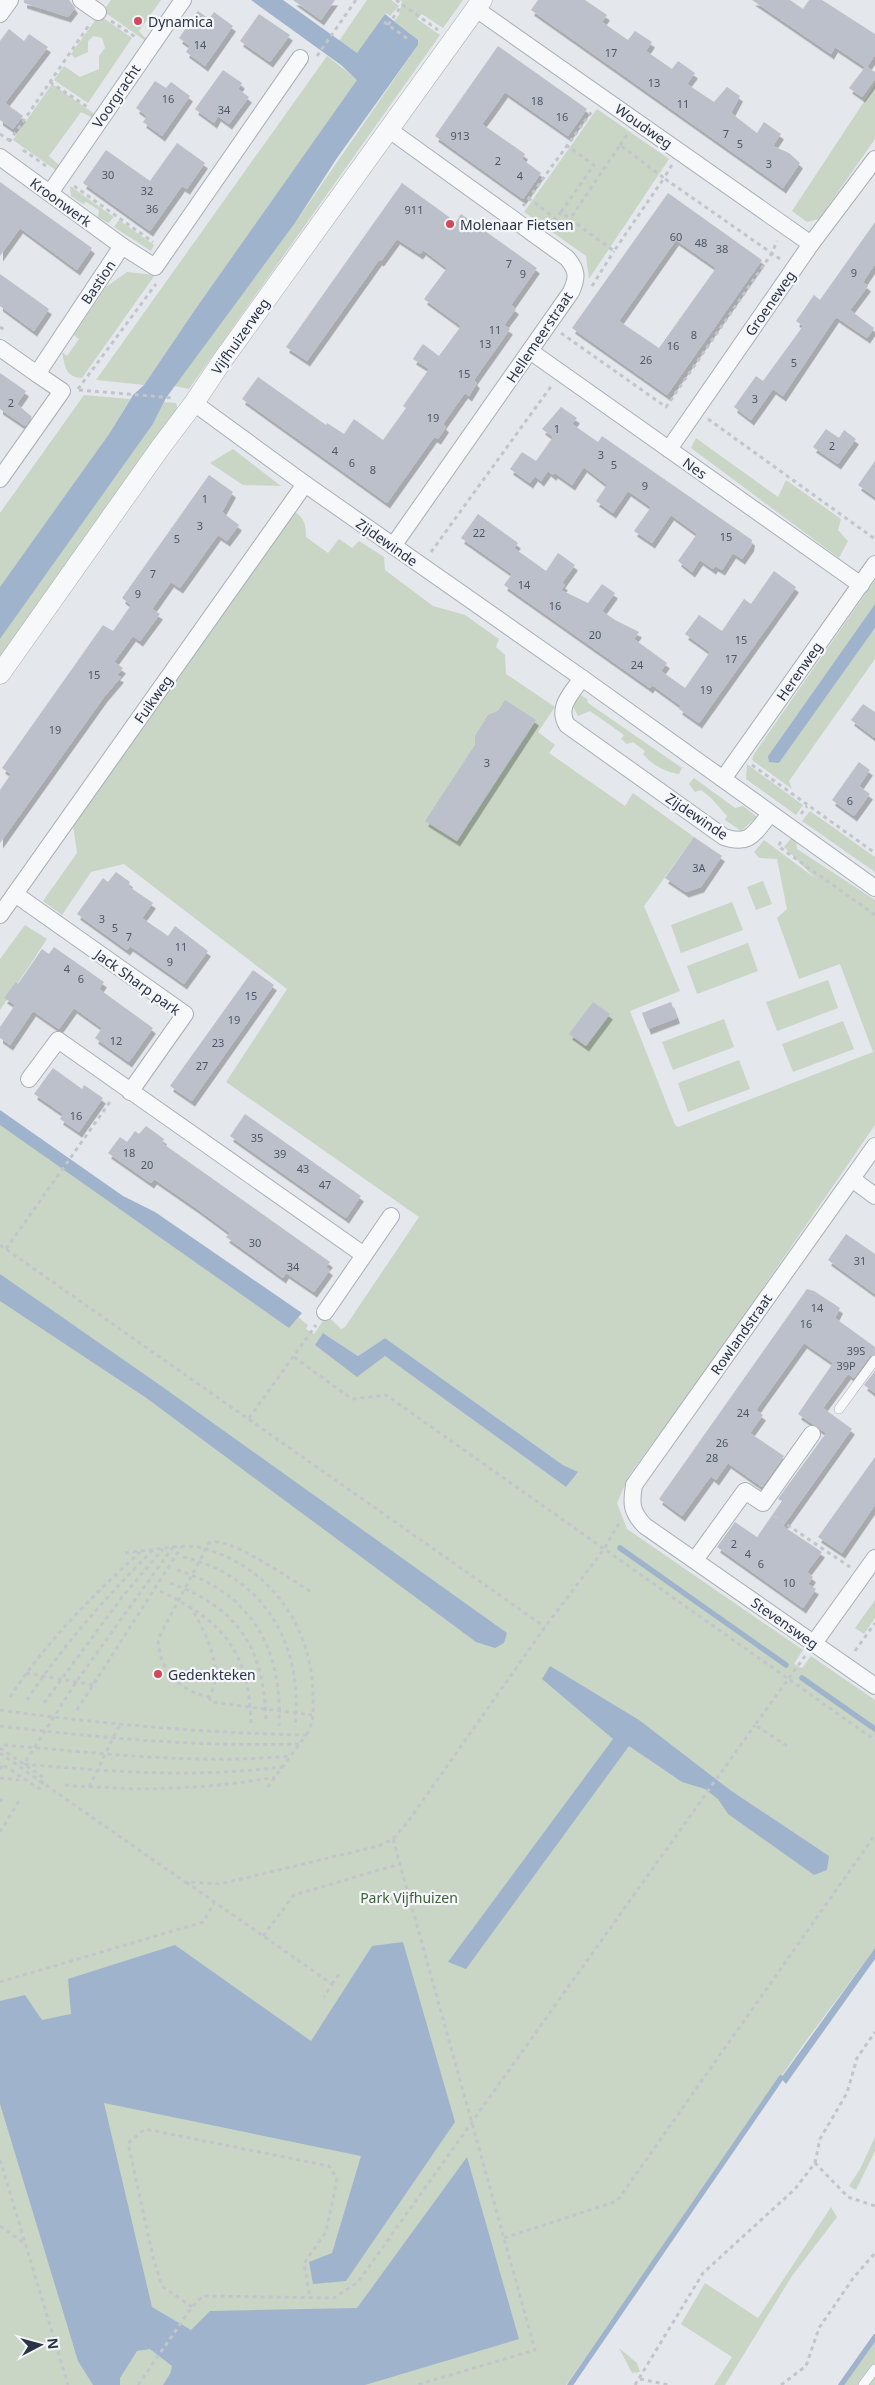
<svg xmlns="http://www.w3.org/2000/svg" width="875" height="2385" font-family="'Noto Sans',sans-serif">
	<defs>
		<filter id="shadow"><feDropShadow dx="3" dy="5.5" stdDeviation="0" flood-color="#0004"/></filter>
	</defs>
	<rect width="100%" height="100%" fill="#e4e7ec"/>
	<g fill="#c9d6c5" fill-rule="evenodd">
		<polygon points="111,0 161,0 139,31 147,40 147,42 103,11"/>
		<polygon points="367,0 391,0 399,6 390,16 386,13 357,54 339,41"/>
		<polygon points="399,0 463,0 443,28 422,14 417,19 440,35 189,389 174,386 295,223 418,45 418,40 394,21 399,15 402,1"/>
		<polygon points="99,15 132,38 88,103 54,80 64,66 80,77 99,69 99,56 105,48 102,38 94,36 88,41 88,52 75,58 71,54"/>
		<polygon points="327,56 358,80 194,311 144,385 96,380"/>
		<polygon points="52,84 96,115 93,118 81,112 49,156 59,165 57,171 13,140"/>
		<polygon points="875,85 875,139 819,219 807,222 792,211"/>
		<polygon points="597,109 669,159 589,279 586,256 524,212"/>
		<polygon points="70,186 114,217 108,223 98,217 99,210 86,202 83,204 71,196"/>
		<polygon points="119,220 154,245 151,251 114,227"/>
		<path d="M127,272L155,275L82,378C65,377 65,366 62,352L67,356L79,339L74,335L106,287Z"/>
		<polygon points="84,395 130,399 109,434 0,588 0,513"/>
		<polygon points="164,402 176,403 179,414 0,660 0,639 153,424"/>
		<polygon points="696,438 778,497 786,480 841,519 838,530 848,541 839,558 691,448"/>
		<polygon points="233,449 281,486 243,485 210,463"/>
		<path d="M292,510C304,518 306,522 306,537L328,553L339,539L352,548L359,541L384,557L385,570L433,606L465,615L499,639L496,647L505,655L506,674L555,707L538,732L555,745L549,753L625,806L633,793L694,837L644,906L680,991L630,1011L675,1125L678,1127L873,1052L840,964L799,979L777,918L787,909L777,859L759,858L754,852L764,840L815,878L784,847L792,837L796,841L797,849L875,900V1125L709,1366L630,1474L617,1503L627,1529L803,1650L794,1664L802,1668L811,1656L875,1700V1948L803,2045L566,2385H0V1119L295,1321L298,1317L308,1325L306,1329L314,1334L327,1315L341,1329L345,1327L419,1217L226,1082L293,980L287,989L124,864L91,872L62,915L43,901L77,853L73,825ZM323,1333L358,1356L385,1338L563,1465L577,1472L566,1487L385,1355L366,1370Z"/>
		<polygon points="875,580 875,604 768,756 779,763 875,628 875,659 789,781 792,789 752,760 754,754"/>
		<path d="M579,694L587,699L588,703L682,768L679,774C665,772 652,765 643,754L645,751L633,742L627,744L621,739L624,735L590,711L578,716L573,706Z"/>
		<polygon points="747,764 803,805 796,815 746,779"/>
		<polygon points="694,778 735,808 743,806 757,817 741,831 725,820 727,816 711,798 701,790 695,792 689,784"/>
		<polygon points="810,811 875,857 875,872 802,821"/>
		<polygon points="763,881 772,904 756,910 747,887"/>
		<polygon points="732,902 743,930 681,953 671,925"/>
		<polygon points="25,925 47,939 0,1010 0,959"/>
		<polygon points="748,943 758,971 697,994 687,966"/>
		<polygon points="828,980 838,1008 777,1031 766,1002"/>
		<polygon points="724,1019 734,1047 673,1070 662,1042"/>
		<polygon points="843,1021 854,1049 793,1072 782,1044"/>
		<polygon points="739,1060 750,1089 688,1112 678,1083"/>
		<polygon points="875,1600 875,1618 864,1634 855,1628"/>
		<polygon points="875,2137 875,2151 856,2190 849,2186 860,2169"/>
		<polygon points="831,2207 837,2217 792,2276 725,2385 714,2385 732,2357 681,2324 705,2283 758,2318"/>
		<polygon points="875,2340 875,2385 844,2385"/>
		<polygon points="619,2348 637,2363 640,2372 632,2373"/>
	</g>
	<g fill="#9fb4cc">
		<polygon points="251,0 283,0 357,53 385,14 418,40 418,45 337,158 295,223 166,398 153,424 0,639 0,587 109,434 133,395 144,385 194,311 357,80 341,65"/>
		<polygon points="875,604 875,628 779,763 769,762 768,756"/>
		<polygon points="0,1110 123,1196 155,1212 302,1313 289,1328 0,1125"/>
		<polygon points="0,1274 157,1383 507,1633 504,1643 495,1648 476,1642 145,1397 0,1301"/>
		<polygon points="323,1333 358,1356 385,1338 563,1465 578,1472 566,1487 385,1356 357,1377 315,1345"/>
		<polygon points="550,1666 639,1720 730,1790 829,1856 827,1870 814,1875 728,1814 718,1799 705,1789 682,1782 629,1746 466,1969 448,1962 613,1739 542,1679"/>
		<polygon points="403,1942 455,2122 346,2281 313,2284 309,2262 332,2253 361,2156 104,2103 152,2307 191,2330 210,2311 357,2308 467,2157 519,2339 365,2385 163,2385 170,2374 172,2366 150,2349 137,2351 120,2378 120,2385 93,2385 78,2361 0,2104 0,2001 25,1995 42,2020 71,2014 68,1979 175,1945 311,2041 372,1946"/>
		<polygon points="875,1948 875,1959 786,2084 781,2078"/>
	</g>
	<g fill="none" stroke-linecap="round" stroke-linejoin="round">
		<g stroke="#9fb4cc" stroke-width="5.5">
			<polyline points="620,1548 786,1665"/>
			<polyline points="802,1678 875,1729"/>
			<polyline points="570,2385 781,2078"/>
			<polyline points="841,2385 875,2337"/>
		</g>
	</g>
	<g fill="#bbc0ca" fill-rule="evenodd" filter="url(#shadow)">
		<polygon points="24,0 69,0 75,8 68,17 24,3"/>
		<polygon points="293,0 335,0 321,20"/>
		<polygon points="538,0 585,0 607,15 602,22 628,40 635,31 652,42 646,51 672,69 678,61 695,73 687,84 714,102 727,87 740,96 731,113 757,133 764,122 781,134 773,146 789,153 800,163 783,188 531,10"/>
		<polygon points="752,0 790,0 803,9 809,0 822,0 875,34 875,55 867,67 875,72 875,79 862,97 849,88 865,67 835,47 831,54"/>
		<polygon points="198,11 209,19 214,12 233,26 205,66 186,52 190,46 179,38"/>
		<polygon points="259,14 290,35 270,62 240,41"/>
		<polygon points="9,29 24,41 29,34 48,47 5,103 23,116 13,129 0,120 0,41"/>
		<polygon points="498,46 587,109 568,136 505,92 493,109 482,124 525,154 522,159 541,173 523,199 435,136"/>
		<polygon points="223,70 242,83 238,89 249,97 229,124 218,116 214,123 195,109"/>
		<polygon points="155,81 166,88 171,82 190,96 162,136 143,122 147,116 136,108"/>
		<polygon points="177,143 205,163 187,189 182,186 150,231 83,183 106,150 150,181"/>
		<polygon points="0,182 92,248 77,270 20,228 0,256"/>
		<polygon points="402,183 456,222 461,214 537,268 511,305 516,309 504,325 510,329 474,380 477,383 469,396 465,393 443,424 446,427 438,439 434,437 387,503 242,399 258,377 326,425 327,423 344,434 354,419 383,440 406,408 403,406 429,369 413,359 418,351 423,344 439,356 461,326 424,299 447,268 423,250 420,254 397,239 381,261 379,260 307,361 286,347"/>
		<path d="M668,193L762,260L667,395L572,328ZM676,240L716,268L659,348L619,321Z"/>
		<polygon points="875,222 875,264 863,282 868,286 850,310 874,328 867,338 836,317 783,396 773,389 751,420 734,407 756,376 763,381 803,326 796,321 814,295 820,300"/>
		<polygon points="0,274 49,309 34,331 0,306"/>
		<polygon points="0,373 26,391 17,404 32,417 25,426 0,409"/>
		<polygon points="561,407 577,418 572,424 598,442 602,436 752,540 751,546 742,559 733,553 722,570 715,566 713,569 700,560 692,572 678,561 697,534 671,515 652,543 634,531 651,507 628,491 613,513 596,501 607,485 584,467 572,485 555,473 553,475 548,471 541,481 535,476 530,483 510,469 522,452 536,461 553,437 542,429"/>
		<polygon points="826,429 839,438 844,430 856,439 838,464 813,447"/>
		<polygon points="875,461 875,497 858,485"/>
		<polygon points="209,475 233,492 222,512 239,525 227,541 218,535 180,588 171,582 152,609 160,614 140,641 133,636 114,662 123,668 117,675 121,677 104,697 0,843 0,790 11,774 2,768 103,625 113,631 131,605 122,598"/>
		<polygon points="478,514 518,543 514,548 546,571 558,553 575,565 562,583 565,585 561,590 588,603 602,584 615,593 602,611 615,620 639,632 634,639 667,663 661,671 685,688 710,652 685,634 699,615 722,631 744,599 751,604 774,571 796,587 699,723 679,709 681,706 652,685 650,688 504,585 512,574 461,538"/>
		<polygon points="505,700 536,720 457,841 425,821 475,745 475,736 488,715 498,711"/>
		<polygon points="863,704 875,712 875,738 851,720"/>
		<polygon points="859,762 870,770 859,786 870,794 854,816 832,800"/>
		<polygon points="694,837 722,856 701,887 686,892 665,878"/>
		<polygon points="116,872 130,882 128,886 153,903 142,918 168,936 175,926 208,951 184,984 130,946 127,950 77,914 103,878 108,882"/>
		<polygon points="54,947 104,982 99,989 153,1028 129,1062 95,1038 102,1028 74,1008 59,1029 33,1011 10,1045 0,1038 0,1027 15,1005 4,998 16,982 18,984 42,949 49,954"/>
		<polygon points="253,970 274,985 192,1101 170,1086"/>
		<polygon points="593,1002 610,1014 586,1046 569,1034"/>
		<polygon points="671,1002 677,1018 648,1029 642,1013"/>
		<polygon points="53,1068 82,1089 84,1085 103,1098 79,1132 60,1119 63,1114 34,1094"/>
		<polygon points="245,1114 361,1196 346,1218 230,1136"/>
		<polygon points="146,1126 164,1139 162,1143 330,1262 326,1267 330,1270 314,1292 286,1273 283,1278 226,1237 230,1233 196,1208 154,1179 151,1183 108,1153 120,1137 127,1142 135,1131 139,1134"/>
		<polygon points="846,1234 875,1254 875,1294 828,1260"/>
		<polygon points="807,1289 814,1291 840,1308 835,1318 875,1347 875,1354 870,1356 854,1378 848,1374 823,1408 852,1429 783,1526 822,1552 807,1572 813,1577 808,1584 816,1589 803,1608 717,1547 735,1522 757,1537 782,1501 778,1499 826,1433 798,1414 833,1363 804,1343 756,1410 763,1415 750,1433 784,1456 762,1487 728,1463 716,1480 711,1476 682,1516 659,1499"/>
		<polygon points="875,1371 875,1393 864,1385"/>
		<polygon points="875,1457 875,1505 842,1553 818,1537"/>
	</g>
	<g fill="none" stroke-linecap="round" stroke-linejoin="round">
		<g stroke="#a9aeb7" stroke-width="10">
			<g id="service">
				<polyline points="839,1409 875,1360"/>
				<polyline points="863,2385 875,2369"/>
			</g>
		</g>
		<g stroke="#a9aeb7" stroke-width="18">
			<g id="minor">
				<polyline points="81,0 98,12"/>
				<polyline points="476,9 811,244"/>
				<polyline points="0,14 10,0"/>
				<path d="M388,129L567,258C577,270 578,277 571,292L393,546"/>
				<polyline points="0,157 122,246"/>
				<polyline points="50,193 183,0"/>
				<polyline points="0,348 37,374"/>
				<polyline points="530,351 861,585"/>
				<polyline points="194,403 305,484 582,678 875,888"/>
				<polyline points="669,449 811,244 875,159"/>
				<polyline points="0,479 62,391 37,374 122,246 155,267 300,58"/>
				<path d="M582,678C572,693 556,707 567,725L724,837C750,846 754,833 770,814"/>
				<polyline points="723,779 875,564"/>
				<polyline points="15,894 185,1014 130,1092"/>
				<polyline points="0,915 305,484"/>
				<polyline points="29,1079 58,1040 364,1255"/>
				<path d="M875,1146L634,1485C631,1503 631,1512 645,1526L875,1686"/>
				<polyline points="852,1179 875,1196"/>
				<polyline points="325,1312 391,1216"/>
				<polyline points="695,1560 745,1491 763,1503 812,1434"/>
				<polyline points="814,1643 875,1558"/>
			</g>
		</g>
		<g stroke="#a9aeb7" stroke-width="21">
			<polyline id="tertiary" points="0,674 160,448 194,403 224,358 482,0"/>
		</g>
		<g stroke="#c2c5cb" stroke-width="3" stroke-dasharray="4 4" stroke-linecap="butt">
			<polyline points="396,0 438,30"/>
			<polyline points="111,21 137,38"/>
			<polyline points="384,22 408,39"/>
			<polyline points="388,25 402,5"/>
			<polyline points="317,56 356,0"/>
			<polyline points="50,82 89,108"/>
			<polyline points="0,134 12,142"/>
			<polyline points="9,142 89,25"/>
			<polyline points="620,145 627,135"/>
			<polyline points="23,150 49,168"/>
			<polyline points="672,165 664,178 620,145 570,219 614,251 664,178 780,259"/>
			<polyline points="74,186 153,242"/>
			<polyline points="528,198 556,219 561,212 570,219"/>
			<polyline points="523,206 593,110"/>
			<polyline points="561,212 594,165 566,145"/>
			<polyline points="592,286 614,251"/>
			<polyline points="0,327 6,331"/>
			<polyline points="561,333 666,407 772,253 777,241"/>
			<polyline points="78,389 156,284"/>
			<polyline points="79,390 174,398"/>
			<polyline points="708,419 875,539"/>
			<polyline points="431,552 552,385"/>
			<polyline points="752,765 875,853"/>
			<polyline points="801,814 807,806"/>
			<polyline points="781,842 778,846 875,915"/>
			<polyline points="0,1245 545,1627"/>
			<polyline points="6,1249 112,1099"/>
			<polyline points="294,1357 352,1399 386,1395 875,1740"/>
			<polyline points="249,1418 316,1325"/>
			<polyline points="774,1516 850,1567"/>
			<path d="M173,1547C194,1544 210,1549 229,1558C281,1583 312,1636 313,1694C313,1708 315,1723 306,1735"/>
			<path d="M125,1553L173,1547L76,1682L24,1764C111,1772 195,1778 282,1767"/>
			<path d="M183,1557C265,1576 304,1646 295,1727"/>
			<path d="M177,1570C252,1593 283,1650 279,1726"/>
			<path d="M170,1583C240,1608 265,1651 266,1723"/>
			<path d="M160,1591C224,1622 249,1651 251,1724"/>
			<path d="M190,1606C204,1629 226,1670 209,1697C179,1691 159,1670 158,1639L209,1543C226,1534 294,1581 311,1592"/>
			<polyline points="855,1651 875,1623"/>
			<polyline points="26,1673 93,1685"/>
			<path d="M10,1697C46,1642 92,1596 140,1552"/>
			<polyline points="209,1697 211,1702 312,1715"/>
			<path d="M27,1700C63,1645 107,1596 153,1550"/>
			<polyline points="44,1703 122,1597 163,1549"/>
			<path d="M0,1710C101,1724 204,1733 306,1735L267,1788"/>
			<polyline points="77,1710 182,1546"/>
			<path d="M0,1726C100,1738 199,1747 300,1744"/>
			<path d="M4,1745C100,1753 194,1765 291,1756"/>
			<polyline points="787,1746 755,1725 805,1656"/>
			<polyline points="0,1748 44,1778 40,1789 0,1763"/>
			<polyline points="0,1753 185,1882 220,1884 378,1846 393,1839 407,1823 545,1627 604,1549 621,1520"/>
			<polyline points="0,1769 3,1765"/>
			<polyline points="0,1778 19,1780"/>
			<path d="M65,1785C136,1791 205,1790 275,1777"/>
			<polyline points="89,1787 120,1724"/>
			<polyline points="0,1802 2,1799"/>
			<polyline points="0,1832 19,1801"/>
			<polyline points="393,1839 535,2350 417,2385"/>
			<polyline points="186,1882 332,1984 324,1997"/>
			<polyline points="263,1936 294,1895 400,1864"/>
			<polyline points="0,1982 203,1922 214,1903"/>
			<polyline points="332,1984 340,1973"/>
			<polyline points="0,2160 68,2385"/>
			<polyline points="815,2163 820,2139 847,2093 857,2058 875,2032"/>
			<polyline points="0,2226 24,2243"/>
			<polyline points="504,2238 617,2201 875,1835"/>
			<polyline points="192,2307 162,2286 153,2257 128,2143 145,2129 329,2166 337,2179 326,2232 304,2263 310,2297"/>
			<polyline points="640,2379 669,2385"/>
			<polyline points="138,2385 192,2307 203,2296 334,2298 358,2282 755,1725"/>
			<polyline points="635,2385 703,2273 795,2189 815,2163 848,2197 875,2206"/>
			<polyline points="781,2385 806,2366 819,2328 854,2277 875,2253"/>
		</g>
		<use href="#service" stroke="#f7f8fa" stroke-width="9"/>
		<use href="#minor" stroke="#f7f8fa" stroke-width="16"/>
		<use href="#tertiary" stroke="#f7f8fa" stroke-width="20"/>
	</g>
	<g fill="#d1495b" stroke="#f4f6f9" stroke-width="2">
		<circle cx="138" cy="21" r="5"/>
		<circle cx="450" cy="224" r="5"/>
		<circle cx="158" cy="1674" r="5"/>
	</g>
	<g text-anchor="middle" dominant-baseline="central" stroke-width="4.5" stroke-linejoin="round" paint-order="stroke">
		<g font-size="11" fill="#4f5766">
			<text x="200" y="44">14</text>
			<text x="611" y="52">17</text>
			<text x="654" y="82">13</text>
			<text x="168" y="98">16</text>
			<text x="537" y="100">18</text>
			<text x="683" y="103">11</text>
			<text x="224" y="109">34</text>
			<text x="562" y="116">16</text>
			<text x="726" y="133">7</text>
			<text x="460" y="135">913</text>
			<text x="740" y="143">5</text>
			<text x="498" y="160">2</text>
			<text x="769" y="163">3</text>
			<text x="108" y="174">30</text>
			<text x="520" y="175">4</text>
			<text x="147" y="190">32</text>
			<text x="152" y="208">36</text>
			<text x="414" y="209">911</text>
			<text x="676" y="236">60</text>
			<text x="701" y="242">48</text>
			<text x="722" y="248">38</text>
			<text x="509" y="263">7</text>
			<text x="854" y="272">9</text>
			<text x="523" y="273">9</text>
			<text x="495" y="329">11</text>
			<text x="694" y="334">8</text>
			<text x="485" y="343">13</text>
			<text x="673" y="345">16</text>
			<text x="646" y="359">26</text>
			<text x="794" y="362">5</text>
			<text x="464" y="373">15</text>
			<text x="755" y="398">3</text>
			<text x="11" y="402">2</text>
			<text x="433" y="417">19</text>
			<text x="557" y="428">1</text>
			<text x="832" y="445">2</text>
			<text x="335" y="450">4</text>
			<text x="601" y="454">3</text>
			<text x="352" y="462">6</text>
			<text x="614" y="464">5</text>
			<text x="373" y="469">8</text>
			<text x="645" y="485">9</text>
			<text x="205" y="498">1</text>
			<text x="200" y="525">3</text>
			<text x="479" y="532">22</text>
			<text x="726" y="536">15</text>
			<text x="177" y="538">5</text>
			<text x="153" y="573">7</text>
			<text x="524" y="584">14</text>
			<text x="138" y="593">9</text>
			<text x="555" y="605">16</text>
			<text x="595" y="634">20</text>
			<text x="741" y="639">15</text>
			<text x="731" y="658">17</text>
			<text x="637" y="664">24</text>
			<text x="94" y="674">15</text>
			<text x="706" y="689">19</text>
			<text x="55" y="729">19</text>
			<text x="487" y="762">3</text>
			<text x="850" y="800">6</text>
			<text x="699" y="867">3A</text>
			<text x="102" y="918">3</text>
			<text x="115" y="927">5</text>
			<text x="129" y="936">7</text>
			<text x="181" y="946">11</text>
			<text x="170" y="961">9</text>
			<text x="67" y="968">4</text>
			<text x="81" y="978">6</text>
			<text x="251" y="995">15</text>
			<text x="234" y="1019">19</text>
			<text x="116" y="1040">12</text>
			<text x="218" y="1042">23</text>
			<text x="202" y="1065">27</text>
			<text x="76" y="1115">16</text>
			<text x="257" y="1137">35</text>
			<text x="129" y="1152">18</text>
			<text x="280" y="1153">39</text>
			<text x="147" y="1164">20</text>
			<text x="303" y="1168">43</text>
			<text x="325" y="1184">47</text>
			<text x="255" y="1242">30</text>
			<text x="860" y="1260">31</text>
			<text x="293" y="1266">34</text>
			<text x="817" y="1307">14</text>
			<text x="806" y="1323">16</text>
			<text x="856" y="1350">39S</text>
			<text x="846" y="1365">39P</text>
			<text x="743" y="1412">24</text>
			<text x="722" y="1442">26</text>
			<text x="712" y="1457">28</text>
			<text x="734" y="1543">2</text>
			<text x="748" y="1553">4</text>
			<text x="761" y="1563">6</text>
			<text x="789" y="1582">10</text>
		</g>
		<g font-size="14" fill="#2b3445" stroke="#f4f6f9" text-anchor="start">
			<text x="148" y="21">Dynamica</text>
			<text x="460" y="224">Molenaar Fietsen</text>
			<text x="168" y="1674">Gedenkteken</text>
		</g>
		<g font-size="14" fill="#2b3445" stroke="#f4f6f9">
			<text transform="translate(116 96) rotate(-56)">Voorgracht</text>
			<text transform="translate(644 126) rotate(35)">Woudweg</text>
			<text transform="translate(61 202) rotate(36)">Kroonwerk</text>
			<text transform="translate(98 282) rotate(-56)">Bastion</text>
			<text transform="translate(770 303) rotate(-55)">Groeneweg</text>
			<text transform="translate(240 336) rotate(-55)">Vijfhuizerweg</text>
			<text transform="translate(539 337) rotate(-56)">Hellemeerstraat</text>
			<text transform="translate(695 468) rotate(35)">Nes</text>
			<text transform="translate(387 542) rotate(35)">Zijdewinde</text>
			<text transform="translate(799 671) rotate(-55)">Herenweg</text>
			<text transform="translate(153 699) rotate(-55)">Fuikweg</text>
			<text transform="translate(697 816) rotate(34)">Zijdewinde</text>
			<text transform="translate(138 982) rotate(36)">Jack Sharp park</text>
			<text transform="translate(741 1334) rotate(-55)">Rowlandstraat</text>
			<text transform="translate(785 1623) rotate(35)">Stevensweg</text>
		</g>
		<g font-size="14" fill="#3f6138" stroke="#f4f6f9">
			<text x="409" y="1897">Park Vijfhuizen</text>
		</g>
	</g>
	<g transform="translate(40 2345) rotate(84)" stroke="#f4f6f9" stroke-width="4" paint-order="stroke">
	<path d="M0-4L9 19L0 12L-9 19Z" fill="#2b3445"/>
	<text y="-8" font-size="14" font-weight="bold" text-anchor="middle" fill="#2b3445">N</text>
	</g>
</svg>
